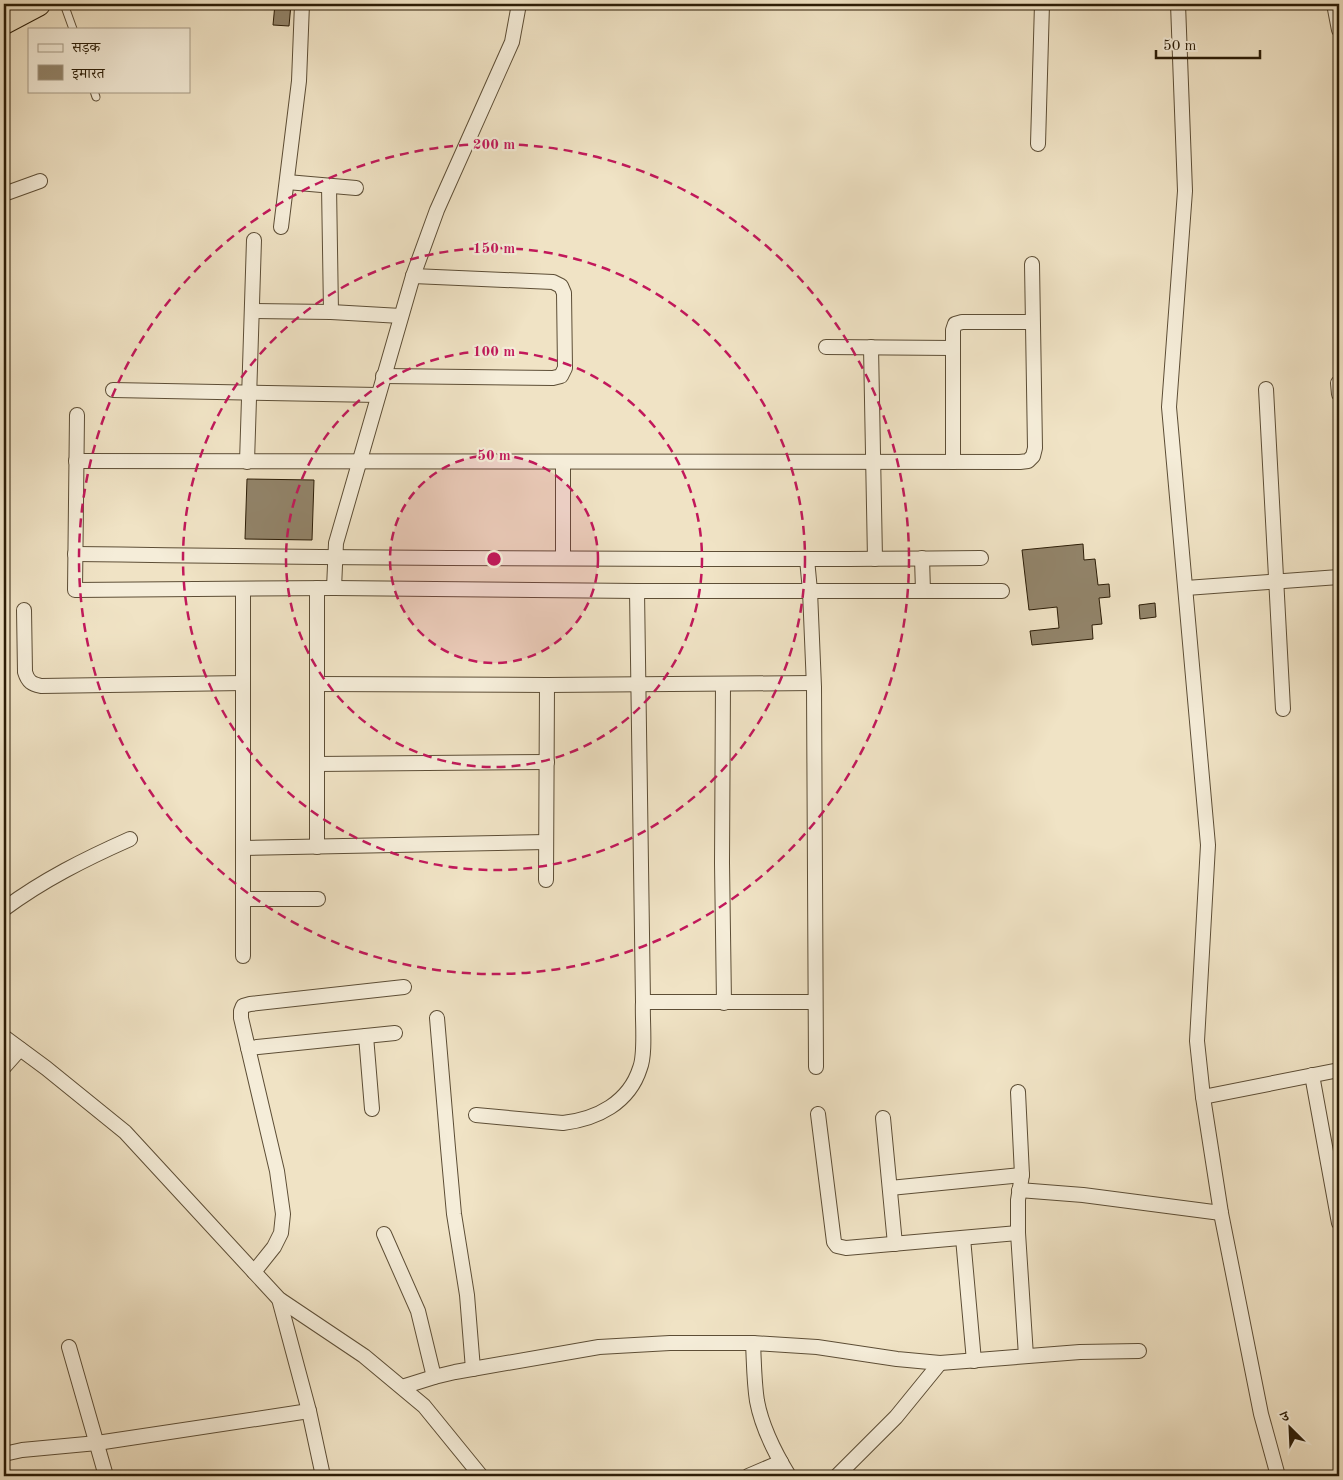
<svg xmlns="http://www.w3.org/2000/svg" width="1343" height="1480" font-family="'Old Standard TT','Noto Serif Devanagari',serif">
	<rect width="100%" height="100%" fill="#f0e3c5"/>
	<filter id="stains"><feTurbulence type="fractalNoise" baseFrequency=".004" numOctaves="4"/><feColorMatrix values="0 0 0 0 .2 0 0 0 0 .09 0 0 0 0 .02 0 0 0 .5 -.17"/></filter>
	<radialGradient id="worn" r=".72"><stop offset=".6" stop-color="#630" stop-opacity="0"/><stop offset="1" stop-color="#630" stop-opacity=".3"/></radialGradient>
	<g fill="#92846a" stroke="#2c1d07">
		<polygon points="275,4 291,4 289,26 273,25"/>
		<polygon points="247,479 314,480 312,540 245,539"/>
		<polygon points="1083,544 1084,560 1095,559 1098,585 1109,584 1110,597 1099,598 1102,624 1092,625 1093,639 1032,645 1030,631 1059,628 1057,607 1029,610 1022,550"/>
		<polygon points="1155,603 1156,617 1140,619 1139,605"/>
	</g>
	<g fill="none" stroke-linecap="round" stroke-linejoin="round">
		<g stroke="#5d4e36" stroke-width="9">
			<g id="service">
				<polyline points="64,4 73,29"/>
				<polyline points="94,91 96,97"/>
			</g>
		</g>
		<g stroke="#5d4e36" stroke-width="16">
			<g id="minor">
				<polyline points="1178,4 1185,191 1169,407 1208,845 1197,1041 1203,1097 1221,1213 1261,1414 1278,1476"/>
				<polyline points="1334,4 1339,30"/>
				<polyline points="1038,144 1042,4"/>
				<polyline points="287,182 356,188"/>
				<polyline points="329,186 331,312"/>
				<polyline points="4,194 40,181"/>
				<polyline points="281,227 299,81 302,4"/>
				<polyline points="252,311 331,312 401,316"/>
				<polyline points="826,347 953,348"/>
				<polyline points="871,347 875,559"/>
				<polyline points="383,376 553,378 561,376 565,368 564,293 561,286 553,282 413,276"/>
				<polyline points="1338,383 1339,394"/>
				<polyline points="1266,389 1283,709"/>
				<polyline points="113,390 378,395"/>
				<polyline points="77,415 75,590 334,588 637,591 1002,591"/>
				<polyline points="76,461 1020,462 1028,461 1033,456 1035,448 1032,264"/>
				<polyline points="247,462 254,240"/>
				<polyline points="563,462 563,558"/>
				<polyline points="953,462 953,330 955,324 962,322 1032,322"/>
				<path d="M75,554C377,558 679,561 981,558"/>
				<polyline points="922,558 923,591"/>
				<polyline points="807,559 810,591 814,687 816,1067"/>
				<polyline points="334,588 336,543 413,276 437,210 512,42 519,4"/>
				<polyline points="1186,588 1339,577"/>
				<polyline points="243,589 243,956"/>
				<path d="M24,610L25,672C28,682 32,684 41,686L243,683"/>
				<polyline points="317,684 547,685 813,683"/>
				<polyline points="723,684 722,863 724,1003"/>
				<polyline points="317,764 547,762"/>
				<polyline points="317,847 317,588"/>
				<polyline points="243,848 546,842"/>
				<polyline points="546,880 547,685"/>
				<polyline points="243,899 318,899"/>
				<path d="M4,909C43,880 85,859 130,839"/>
				<polyline points="643,1002 815,1002"/>
				<polyline points="437,1018 448,1148 454,1214 467,1295 473,1369"/>
				<polyline points="366,1036 372,1109"/>
				<polyline points="4,1037 46,1068 125,1132 279,1299 364,1356 424,1406 481,1476"/>
				<polyline points="248,1048 395,1033"/>
				<polyline points="4,1067 20,1049"/>
				<polyline points="1312,1075 1339,1223"/>
				<polyline points="1018,1092 1022,1175 1018,1200 1018,1233 1026,1356"/>
				<polyline points="1203,1097 1339,1070"/>
				<polyline points="818,1114 834,1242 837,1246 846,1248 1018,1233"/>
				<path d="M476,1115L563,1123C597,1119 629,1103 640,1068C646,1053 642,1019 643,1002L637,591"/>
				<polyline points="883,1118 895,1244"/>
				<polyline points="890,1188 1022,1175"/>
				<polyline points="1019,1190 1083,1195 1221,1213"/>
				<polyline points="384,1234 418,1311 434,1377"/>
				<polyline points="963,1238 974,1361"/>
				<polyline points="254,1272 274,1247 281,1233 283,1214 277,1171 241,1018 241,1011 243,1006 250,1004 404,987"/>
				<polyline points="279,1299 309,1411 323,1476"/>
				<path d="M753,1343C754,1362 754,1382 757,1401C762,1428 775,1453 789,1476"/>
				<polyline points="69,1347 106,1476"/>
				<polyline points="402,1387 434,1377 455,1372 599,1347 670,1343 753,1343 817,1347 897,1359 940,1363 1080,1352 1139,1351"/>
				<polyline points="4,1454 22,1450 97,1443 309,1411"/>
				<polyline points="748,1476 781,1462"/>
				<polyline points="837,1476 896,1417 940,1363"/>
			</g>
		</g>
		<g stroke="#2c1d07" stroke-width="26">
			<polyline id="trunk" points="4,22 38,4"/>
		</g>
		<use href="#service" stroke="#f5edd9" stroke-width="7"/>
		<use href="#minor" stroke="#f5edd9" stroke-width="14"/>
		<use href="#trunk" stroke="#f0e3c5" stroke-width="24"/>
	</g>
	<circle cx="494" cy="559" r="104" fill="#c2185b" fill-opacity=".12"/>
	<g fill="none" stroke="#c2185b" stroke-width="2.5" stroke-dasharray="9 6">
		<circle cx="494" cy="559" r="104"/>
		<circle cx="494" cy="559" r="208"/>
		<circle cx="494" cy="559" r="311"/>
		<circle cx="494" cy="559" r="415"/>
	</g>
	<circle cx="494" cy="559" r="8" fill="#c2185b" stroke="#f5edd9" stroke-width="2.5"/>
	<g font-size="15" text-anchor="middle" font-weight="bold" fill="#c2185b" stroke="#f5edd9" stroke-width="4.5" stroke-linejoin="round" paint-order="stroke">
		<text x="494" y="149">200 m</text>
		<text x="494" y="253">150 m</text>
		<text x="494" y="356">100 m</text>
		<text x="494" y="460">50 m</text>
	</g>
	<rect width="1343" height="1480" fill="none" stroke="#f0e3c5" stroke-width="20"/>
	<rect x="5" y="5" width="1333" height="1470" fill="none" stroke="#2c1d07" stroke-width="2.5"/>
	<rect x="10" y="10" width="1323" height="1460" fill="none" stroke="#2c1d07"/>
	<rect x="28" y="28" width="162" height="65" fill="#f5edd9" stroke="#a59a85"/>
	<rect x="38" y="44" width="25" height="8" fill="#f5edd9" stroke="#a59a85"/>
	<text x="72" y="52" font-size="15" fill="#2c1d07">सड़क</text>
	<rect x="38" y="65" width="25" height="15" fill="#92846a" stroke="#a59a85"/>
	<text x="72" y="78" font-size="15" fill="#2c1d07">इमारत</text>
	<g transform="translate(1290 1428) rotate(336)" stroke="#f5edd9" stroke-width="4" paint-order="stroke">
	<path d="M0-4L9 19L0 12L-9 19Z" fill="#2c1d07"/>
	<text y="-8" font-size="14" font-weight="bold" text-anchor="middle" fill="#2c1d07">उ</text>
	</g>
	<path d="M1156 50v8h104v-8" fill="none" stroke="#2c1d07" stroke-width="2.5"/>
	<text x="1163" y="50" font-size="15" fill="#2c1d07" stroke="#f5edd9" stroke-width="4" paint-order="stroke">50 m</text>
	<rect width="100%" height="100%" filter="url(#stains)"/>
	<rect width="100%" height="100%" fill="url(#worn)"/>
</svg>
